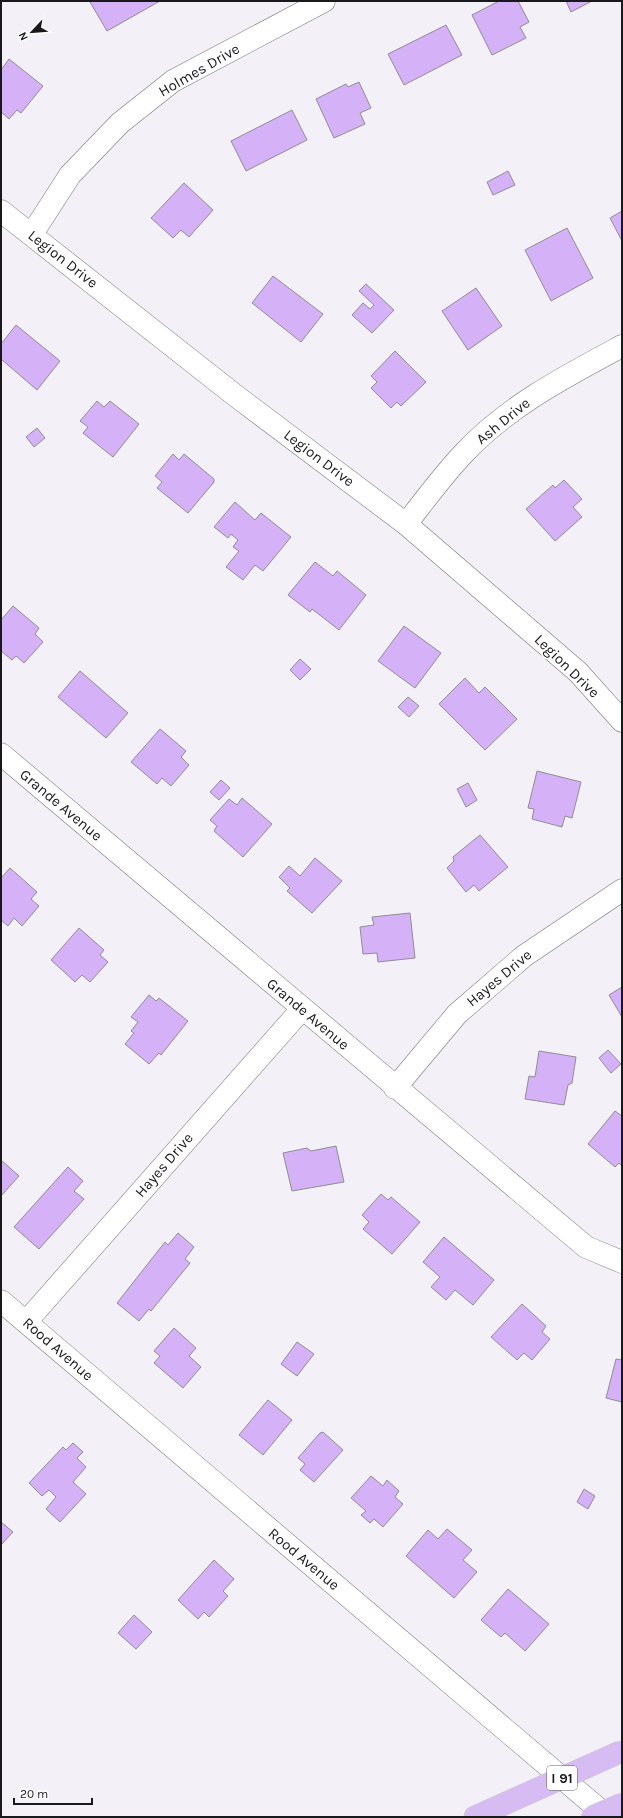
<svg xmlns="http://www.w3.org/2000/svg" width="623" height="1818" font-family="Karla,sans-serif">
	<rect width="100%" height="100%" fill="#f3f0f7"/>
	<g fill="#d5b2f8" stroke="#8f8d92">
		<polygon points="92,1 160,1 107,31 90,2"/>
		<polygon points="499,1 518,1 529,22 520,27 526,38 492,55 472,15"/>
		<polygon points="566,1 592,1 571,12"/>
		<polygon points="446,25 462,55 404,85 388,54"/>
		<polygon points="9,59 43,86 21,113 17,110 9,119 1,112 1,70"/>
		<polygon points="359,82 371,108 360,113 365,124 334,138 316,99 346,84 348,87"/>
		<polygon points="292,110 307,140 246,171 231,141"/>
		<polygon points="508,171 515,185 493,195 487,182"/>
		<polygon points="184,183 213,210 189,237 181,230 173,238 151,218"/>
		<polygon points="622,211 622,241 610,218"/>
		<polygon points="567,228 593,278 551,301 525,250"/>
		<polygon points="273,276 323,314 301,342 252,303"/>
		<polygon points="366,284 394,310 372,333 352,315 363,303 370,309 374,305 359,291"/>
		<polygon points="476,288 502,326 468,350 442,311"/>
		<polygon points="16,325 60,361 37,390 1,359 1,344"/>
		<polygon points="395,351 426,382 401,406 397,402 391,408 371,388 377,382 371,376"/>
		<polygon points="97,401 104,407 110,401 139,424 113,457 83,433 88,427 80,421"/>
		<polygon points="37,428 45,438 34,447 26,437"/>
		<polygon points="173,454 179,460 184,454 214,479 214,482 188,513 157,488 162,482 155,476"/>
		<polygon points="564,480 582,499 573,507 582,517 555,541 526,509 553,485 555,488"/>
		<polygon points="235,502 255,520 261,513 291,537 263,571 255,565 243,580 226,567 239,551 233,547 238,540 231,534 228,538 214,527"/>
		<polygon points="315,562 333,576 337,571 366,595 339,630 312,609 310,612 288,595"/>
		<polygon points="13,606 39,628 35,634 43,642 24,663 16,656 12,660 1,651 1,620"/>
		<polygon points="404,626 441,653 415,688 378,661"/>
		<polygon points="300,659 311,669 300,680 290,670"/>
		<polygon points="80,671 128,713 106,738 58,697"/>
		<polygon points="465,678 479,693 485,687 517,719 485,750 439,704"/>
		<polygon points="408,697 419,706 409,717 398,707"/>
		<polygon points="160,729 186,751 181,757 189,765 171,786 162,778 157,784 131,762"/>
		<polygon points="537,771 581,782 572,818 565,816 562,827 532,819 534,809 528,808"/>
		<polygon points="221,780 230,788 219,800 210,792"/>
		<polygon points="468,783 477,800 466,807 457,789"/>
		<polygon points="242,798 272,824 243,857 214,831 217,826 210,820 229,799 237,805"/>
		<polygon points="480,835 508,867 479,891 474,885 466,892 447,868 454,861 453,857"/>
		<polygon points="315,858 342,881 312,913 287,891 290,888 279,877 289,866 300,876"/>
		<polygon points="10,868 37,892 31,899 39,906 22,926 14,918 8,926 1,920 1,878"/>
		<polygon points="410,913 415,958 378,962 377,953 363,954 360,927 374,925 372,917"/>
		<polygon points="79,928 104,950 100,955 108,962 90,982 82,975 75,982 51,960"/>
		<polygon points="622,987 622,1017 609,995"/>
		<polygon points="149,995 156,1001 159,998 188,1021 161,1055 159,1053 149,1064 125,1044 134,1033 131,1031 138,1022 131,1017"/>
		<polygon points="608,1050 621,1064 611,1073 599,1058"/>
		<polygon points="539,1051 576,1057 572,1083 568,1085 564,1105 525,1099 529,1076 535,1077"/>
		<polygon points="615,1111 622,1116 622,1166 619,1163 615,1167 588,1144"/>
		<polygon points="336,1146 344,1182 292,1191 283,1153 307,1148 311,1151"/>
		<polygon points="1,1160 19,1176 1,1196"/>
		<polygon points="68,1167 83,1181 74,1191 84,1199 39,1249 14,1227"/>
		<polygon points="381,1194 388,1200 391,1197 420,1222 392,1254 363,1229 369,1222 362,1215"/>
		<polygon points="178,1233 194,1247 185,1259 190,1263 151,1311 149,1309 139,1321 117,1303 165,1242 168,1245"/>
		<polygon points="444,1237 494,1280 473,1305 455,1290 446,1300 431,1287 440,1277 423,1262"/>
		<polygon points="522,1304 546,1326 542,1332 550,1339 532,1360 524,1353 517,1360 491,1337"/>
		<polygon points="174,1328 196,1348 189,1356 201,1367 183,1388 154,1363 160,1356 154,1351"/>
		<polygon points="297,1342 314,1354 297,1376 281,1364"/>
		<polygon points="616,1359 622,1360 622,1402 606,1398"/>
		<polygon points="268,1400 292,1420 263,1455 239,1435"/>
		<polygon points="323,1432 343,1450 314,1482 300,1470 305,1464 298,1458 320,1433"/>
		<polygon points="73,1443 83,1452 77,1458 86,1467 73,1482 86,1494 60,1522 46,1509 56,1497 49,1490 42,1496 29,1483 63,1447 66,1450"/>
		<polygon points="371,1476 383,1486 387,1480 399,1491 395,1497 403,1504 383,1527 374,1519 370,1523 361,1515 366,1511 351,1498"/>
		<polygon points="584,1489 595,1496 588,1509 577,1502"/>
		<polygon points="1,1522 13,1532 1,1545"/>
		<polygon points="447,1529 472,1550 463,1560 477,1572 454,1598 406,1556 428,1530 438,1539"/>
		<polygon points="214,1560 234,1579 223,1591 228,1596 209,1617 204,1612 198,1619 178,1600"/>
		<polygon points="508,1589 549,1624 525,1651 505,1633 501,1637 481,1620"/>
		<polygon points="134,1615 152,1632 136,1649 118,1633"/>
	</g>
	<g fill="none" stroke-linecap="round" stroke-linejoin="round">
		<g stroke="#757378" stroke-width="23">
			<g id="minor">
				<polyline points="1,211 236,396 406,524 578,672 622,721"/>
				<polyline points="32,234 70,175 120,123 173,81 324,1"/>
				<path d="M406,524C425,500 443,475 464,453C508,406 566,376 622,346"/>
				<polyline points="1,754 586,1247 622,1262"/>
				<polyline points="395,1088 457,1014 524,956 622,890"/>
				<polyline points="1,1301 608,1817"/>
				<polyline points="26,1322 302,1009"/>
			</g>
		</g>
		<g stroke="#cccccd" stroke-width="23">
			<polyline id="highway" points="475,1817 504,1804"/>
		</g>
		<use href="#minor" stroke="#fff" stroke-width="22"/>
		<use href="#highway" stroke="#d7bbf3" stroke-width="22"/>
		<g stroke="#cccccd" stroke-width="23" stroke-linecap="butt">
			<g id="highway-bridge">
				<polyline points="504,1804 620,1752"/>
				<polyline points="592,1817 622,1804"/>
			</g>
		</g>
		<use href="#highway-bridge" stroke="#d7bbf3" stroke-width="22"/>
	</g>
	<g text-anchor="middle" dominant-baseline="central" stroke-width="3.5" stroke-linejoin="round" paint-order="stroke">
		<rect fill="#fff" stroke="#5e5d5f" stroke-width="1" x="547" y="1766" width="30" height="24" rx="3"/>
		<g font-size="14" font-weight="bold" fill="#19181b">
			<text x="562" y="1778">I 91</text>
		</g>
		<g font-size="15" fill="#19181b" stroke="#fff">
			<text transform="translate(199 70) rotate(-30)">Holmes Drive</text>
			<text transform="translate(63 259) rotate(38)">Legion Drive</text>
			<text transform="translate(503 421) rotate(-39)">Ash Drive</text>
			<text transform="translate(319 458) rotate(37)">Legion Drive</text>
			<text transform="translate(567 666) rotate(44)">Legion Drive</text>
			<text transform="translate(61 805) rotate(40)">Grande Avenue</text>
			<text transform="translate(499 978) rotate(-40)">Hayes Drive</text>
			<text transform="translate(308 1014) rotate(40)">Grande Avenue</text>
			<text transform="translate(164 1165) rotate(-49)">Hayes Drive</text>
			<text transform="translate(58 1349) rotate(41)">Rood Avenue</text>
			<text transform="translate(304 1559) rotate(40)">Rood Avenue</text>
		</g>
	</g>
	<rect width="623" height="1818" fill="none" stroke="#19181b" stroke-width="4"/>
	<g transform="translate(32 32) rotate(244)" stroke="#ffffff" stroke-width="3" paint-order="stroke">
	<path d="M0-3L7 15L0 10L-7 15Z" fill="#19181b"/>
	<text y="-6" font-size="11" font-weight="bold" text-anchor="middle" fill="#19181b">N</text>
	</g>
	<path d="M14 1798v6h78v-6" fill="none" stroke="#19181b" stroke-width="2"/>
	<text x="20" y="1798" font-size="12" fill="#19181b" stroke="#ffffff" stroke-width="3" paint-order="stroke">20 m</text>
</svg>
